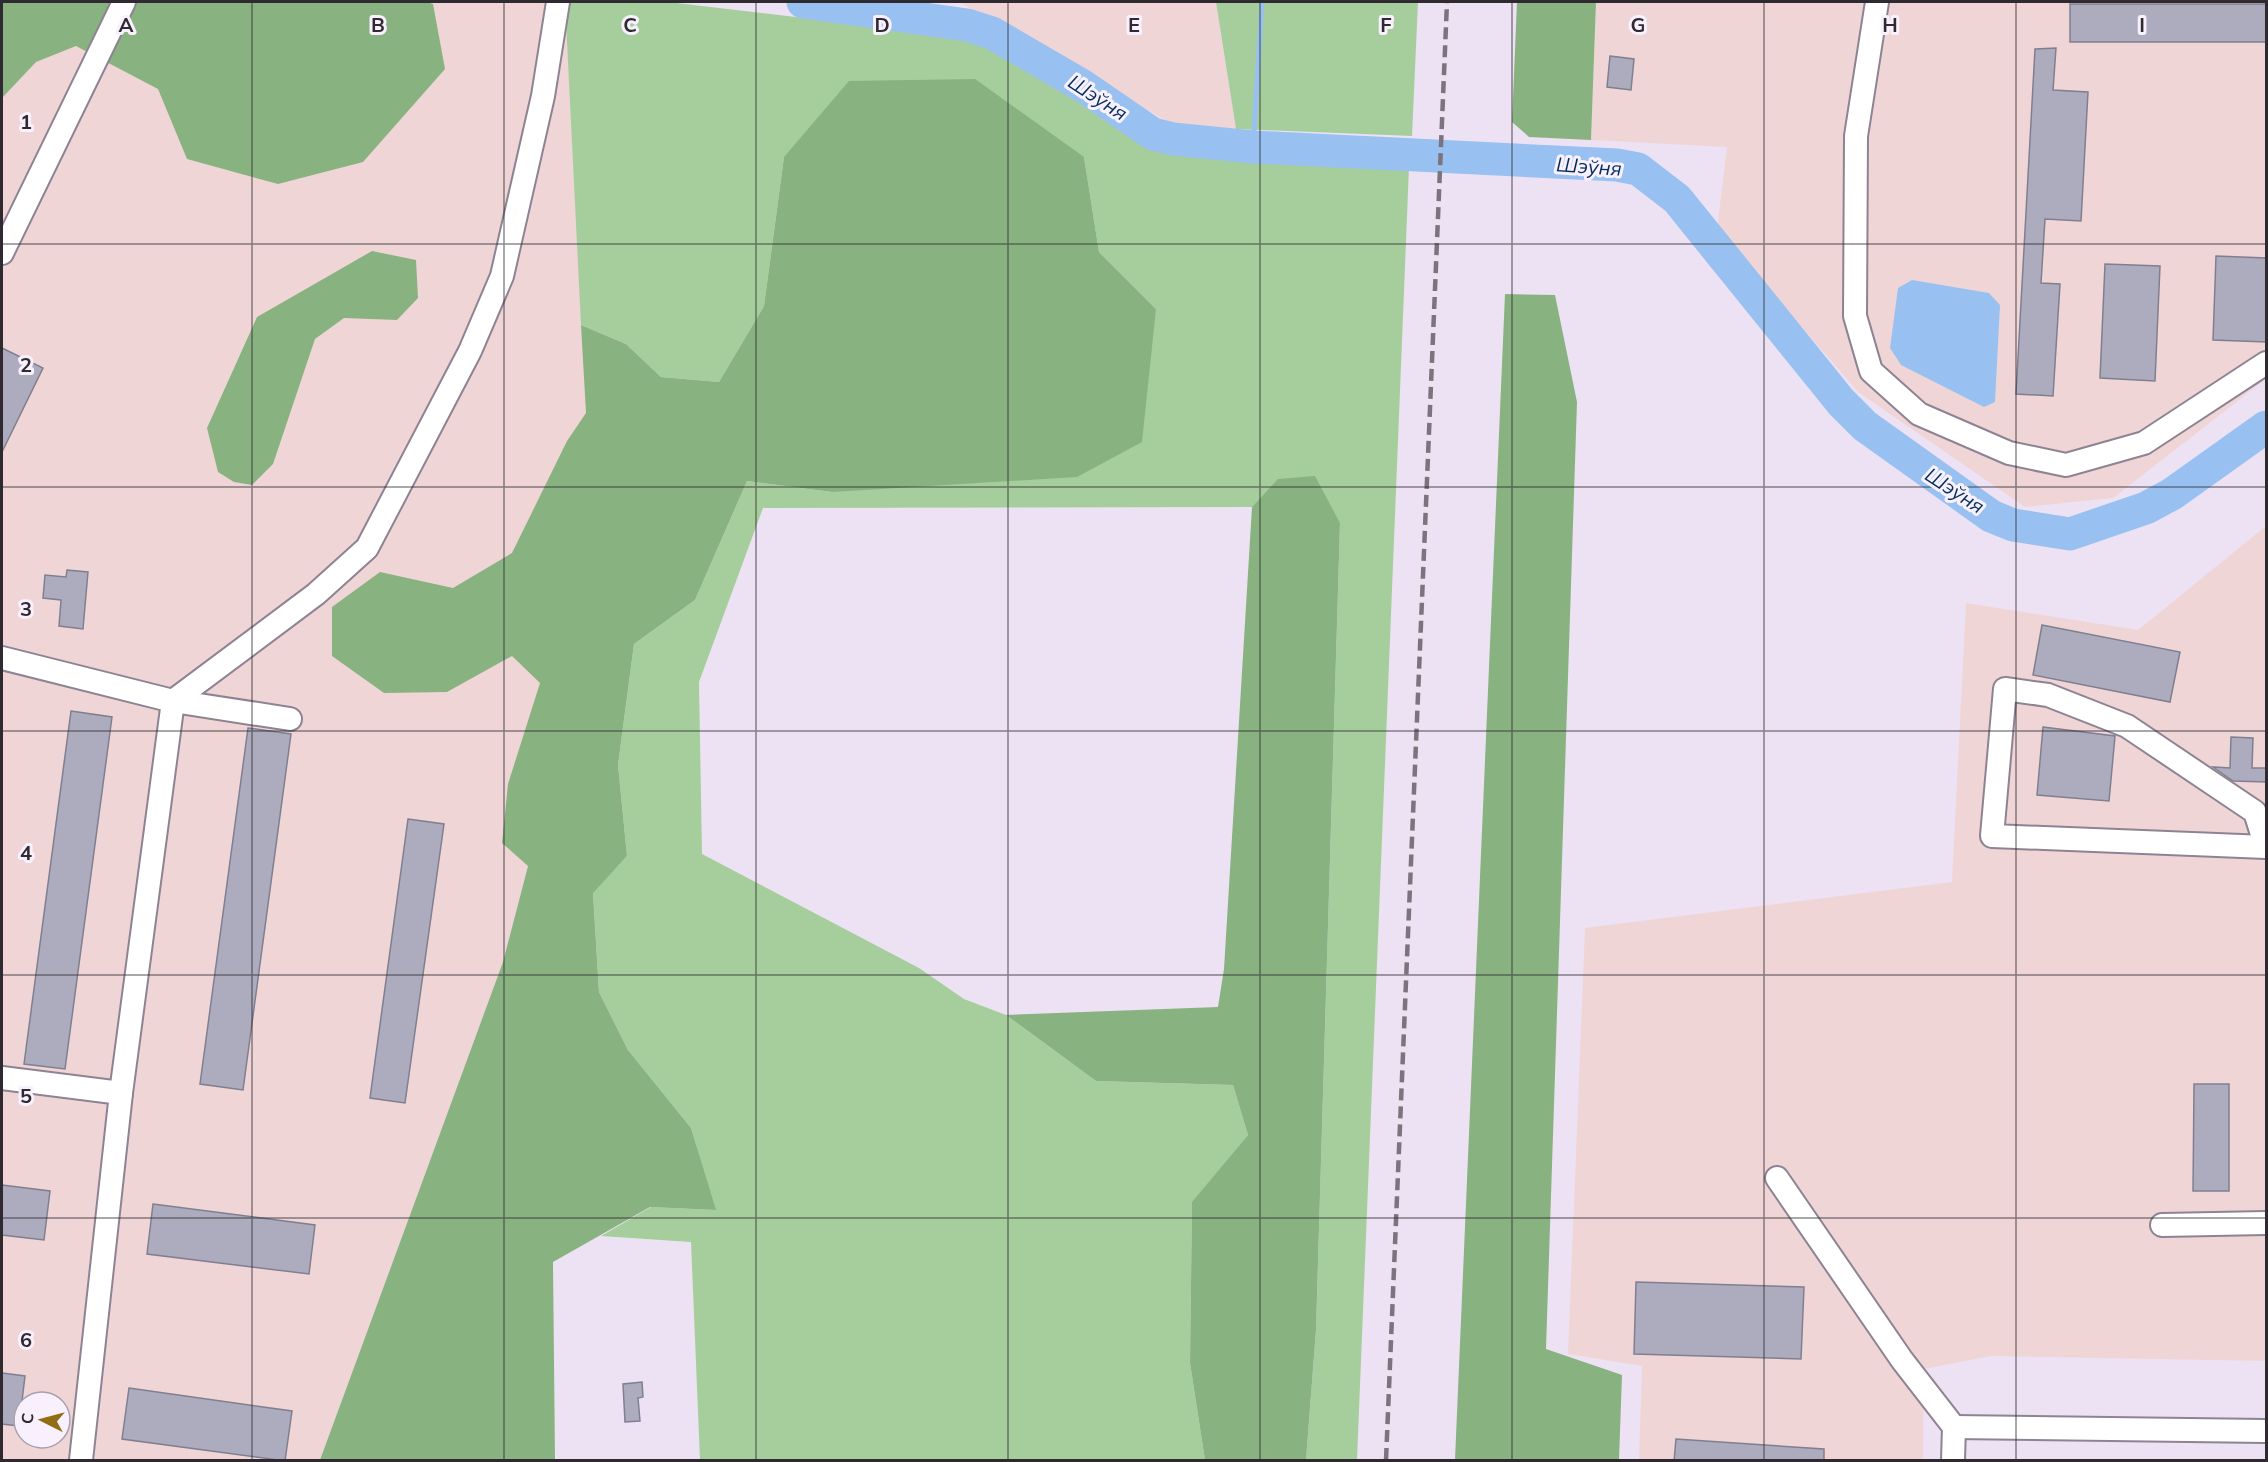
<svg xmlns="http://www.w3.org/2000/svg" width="2268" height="1462" font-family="Mulish,sans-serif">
	<rect width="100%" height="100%" fill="#ede2f3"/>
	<g fill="#f0d5d6" fill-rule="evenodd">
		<path d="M2,2H565L596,600L503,962L320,1460H2ZM24,1402H60V1438H24Z"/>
		<polygon points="959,2 1216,2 1236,129 1172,124"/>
		<polygon points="1596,2 2266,2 2266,379 2113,498 2025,507 1858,392 1717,229 1727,147 1591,140"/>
		<polygon points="2266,526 2266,1361 1991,1356 1924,1369 1923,1460 1639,1460 1642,1366 1568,1354 1585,928 1952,882 1966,603 2138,630"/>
	</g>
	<g fill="#a6ce9d">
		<polygon points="565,2 668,2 956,36 1001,48 1153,148 1196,155 1409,167 1357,1460 1306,1460 1316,1330 1340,523 1278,480 1252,507 763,508 699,682 702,854 919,968 964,999 1006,1015 1096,1081 1233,1085 1248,1135 1192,1203 1190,1363 1205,1460 700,1460 691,1242 601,1236 651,1207 715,1210 691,1128 628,1050 599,992 593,892 627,856 618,765 634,644 695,600 747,481 832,492 1156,309 1099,252 1084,157 784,157 764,306 719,382 661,377 626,344 581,325"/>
		<polygon points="1216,2 1418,2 1412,136 1236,129"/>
	</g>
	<g fill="#89b281">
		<polygon points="2,2 427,2 433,4 445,69 363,162 278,184 187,159 158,89 76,46 36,62 2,98"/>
		<polygon points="1517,2 1596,2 1591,140 1529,137 1512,122"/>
		<polygon points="975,79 1084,157 1099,252 1156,309 1142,442 1077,477 832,492 747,481 695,600 634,644 618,765 627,856 593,893 599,992 628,1050 691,1128 716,1210 650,1207 553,1262 555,1460 320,1460 503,962 528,866 502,843 508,784 540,683 512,656 447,692 384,693 332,656 332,607 380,572 453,588 512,553 567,441 586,413 581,325 626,344 661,377 719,382 764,306 784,157 849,81"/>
		<polygon points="372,251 416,260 418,298 397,320 344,318 315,339 273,464 252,485 234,482 218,472 207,428 257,317"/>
		<polygon points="1505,294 1555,295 1577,402 1546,1349 1622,1375 1619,1460 1455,1460"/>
		<polygon points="1315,476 1340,523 1316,1330 1306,1460 1205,1460 1190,1363 1192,1202 1248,1135 1233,1085 1096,1081 1006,1015 1218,1007 1224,969 1252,507 1278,479"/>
	</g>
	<polygon fill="#98c1f1" points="1912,280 1989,293 2000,305 1995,402 1984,407 1901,365 1890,348 1898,288"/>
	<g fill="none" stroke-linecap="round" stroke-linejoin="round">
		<polyline stroke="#98c1f1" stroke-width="5" points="1253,147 1262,2"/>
		<polyline stroke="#98c1f1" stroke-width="33" points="803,2 967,25 992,33 1083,86 1153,134 1173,139 1253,147 1617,165 1638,169 1677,199 1841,402 1865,426 1991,516 2013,525 2070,534 2146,508 2172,494 2266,427"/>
	</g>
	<g fill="#adacbe" stroke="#807f90" stroke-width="1.5">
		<rect x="2070" y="4" width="196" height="38"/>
		<polygon points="2056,48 2053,90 2088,92 2081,221 2045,219 2041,283 2060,284 2053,396 2016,394 2035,49"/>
		<polygon points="1610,56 1634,59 1631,90 1607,87"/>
		<polygon points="2216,256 2266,258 2266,342 2213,340"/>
		<polygon points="2105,264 2160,266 2155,381 2100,378"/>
		<polygon points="2,348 43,368 2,452"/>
		<polygon points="67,570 88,572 83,629 59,626 61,600 43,598 45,575 66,577"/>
		<polygon points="2042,625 2180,652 2170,702 2033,675"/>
		<polygon points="71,711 112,717 65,1069 24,1064"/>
		<polygon points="2043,727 2115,736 2109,801 2037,795"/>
		<polygon points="248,728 291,734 243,1090 200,1084"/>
		<polygon points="2231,737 2253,738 2252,768 2266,768 2266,782 2233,781 2213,767 2230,768"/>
		<polygon points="408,819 444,824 405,1103 370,1098"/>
		<polygon points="2194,1084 2229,1084 2229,1191 2193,1191"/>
		<polygon points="2,1185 50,1191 44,1240 2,1235"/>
		<polygon points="153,1204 315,1225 309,1274 147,1254"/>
		<polygon points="1636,1282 1804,1287 1801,1359 1634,1354"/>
		<polygon points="2,1373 25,1376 19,1426 2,1424"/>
		<polygon points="642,1382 643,1397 638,1398 640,1421 625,1422 623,1384"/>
		<polygon points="129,1388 292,1411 285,1461 122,1439"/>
		<polygon points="1676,1439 1824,1449 1824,1461 1674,1461"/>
	</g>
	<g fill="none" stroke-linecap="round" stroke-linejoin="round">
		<g stroke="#8d8393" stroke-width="26">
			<g id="minor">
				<polyline points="1877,2 1856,136 1855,316 1871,371 1919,414 2009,453 2066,465 2144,443 2266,363"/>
				<polyline points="2,253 124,2"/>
				<polyline points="2,658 173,701 290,719"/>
				<polygon points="2005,689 2048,695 2127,726 2255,812 2266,847 1992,836"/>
				<polyline points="2,1078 121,1093"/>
				<polyline points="1777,1178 1902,1360 1954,1427 1953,1460"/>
				<polyline points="2162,1225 2266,1223"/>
				<polyline points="1954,1427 2266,1431"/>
				<polyline points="81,1460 121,1093 173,701 316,594 367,548 470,351 502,276 543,96 558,2"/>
			</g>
		</g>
		<use href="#minor" stroke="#fff" stroke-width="22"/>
		<polyline stroke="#7b747f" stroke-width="4.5" stroke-dasharray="12 6" stroke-linecap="butt" points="1386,1460 1447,2"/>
	</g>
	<path fill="none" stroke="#2e2a30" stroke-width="1.5" stroke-opacity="0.55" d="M252,2V1460M504,2V1460M756,2V1460M1008,2V1460M1260,2V1460M1512,2V1460M1764,2V1460M2016,2V1460M2,244H2266M2,487H2266M2,731H2266M2,975H2266M2,1218H2266"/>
	<g text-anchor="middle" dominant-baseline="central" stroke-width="6" stroke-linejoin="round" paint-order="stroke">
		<g font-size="20" font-style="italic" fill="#032e59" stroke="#f9f0fe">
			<text transform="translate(1098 97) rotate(33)">Шэўня</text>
			<text transform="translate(1589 166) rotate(4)">Шэўня</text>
			<text transform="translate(1955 490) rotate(33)">Шэўня</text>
		</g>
	</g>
	<g font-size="20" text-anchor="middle" font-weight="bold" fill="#2e2a30" stroke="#f9f0fe" stroke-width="6" stroke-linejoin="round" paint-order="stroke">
		<text x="126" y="32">A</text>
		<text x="378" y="32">B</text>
		<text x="630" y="32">C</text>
		<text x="882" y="32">D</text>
		<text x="1134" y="32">E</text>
		<text x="1386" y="32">F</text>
		<text x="1638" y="32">G</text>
		<text x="1890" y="32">H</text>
		<text x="2142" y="32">I</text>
		<text x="26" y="129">1</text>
		<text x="26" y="372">2</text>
		<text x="26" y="616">3</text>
		<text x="26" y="860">4</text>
		<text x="26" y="1103">5</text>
		<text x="26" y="1347">6</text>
	</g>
	<rect width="2268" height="1462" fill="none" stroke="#2e2a30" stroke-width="6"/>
	<g transform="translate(42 1420) rotate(276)"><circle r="28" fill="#f9f0fe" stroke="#a8a1ac" stroke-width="1.5"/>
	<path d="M0-4.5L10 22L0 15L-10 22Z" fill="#916d13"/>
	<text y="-9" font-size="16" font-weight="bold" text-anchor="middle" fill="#2e2a30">С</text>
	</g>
</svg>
